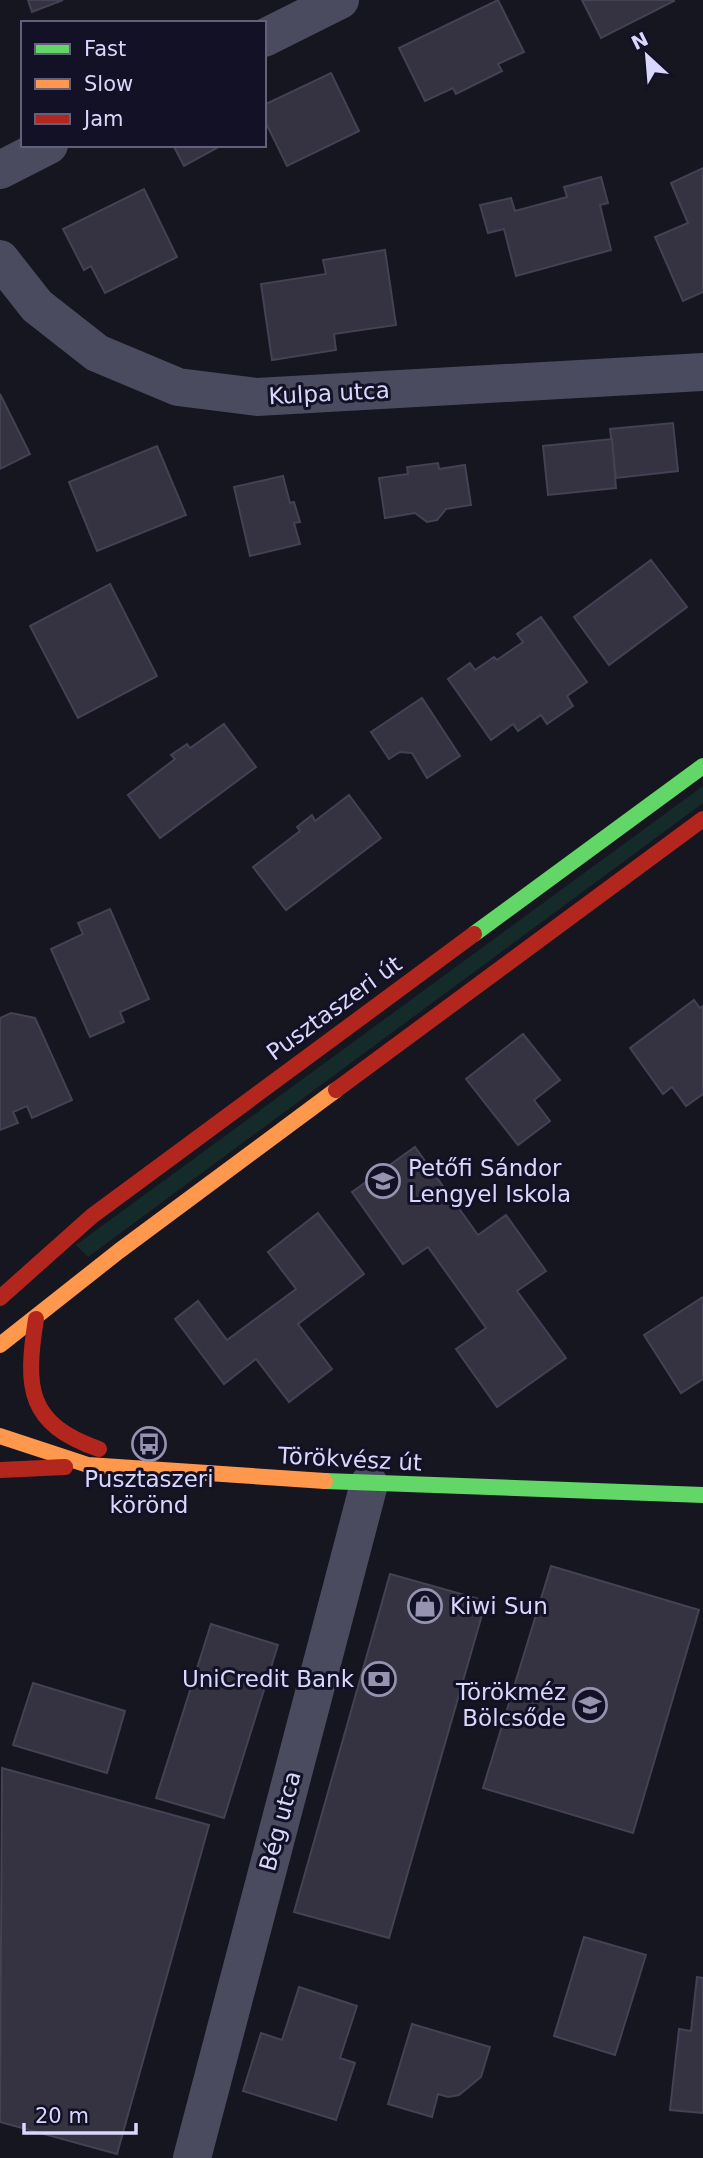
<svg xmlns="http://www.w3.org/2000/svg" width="703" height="2158" font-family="'DejaVu Sans',sans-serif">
	<rect width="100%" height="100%" fill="#161620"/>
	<polygon fill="#142b2a" points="703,786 703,803 88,1257 76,1245"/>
	<g fill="#353342" stroke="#434153" stroke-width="2">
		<polygon points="28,0 63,0 32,12"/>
		<polygon points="498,0 524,52 498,64 502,71 456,94 453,88 425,101 399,48"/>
		<polygon points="582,0 673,0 674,1 601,38"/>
		<polygon points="331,73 359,131 287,166 264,119 264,105"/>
		<polygon points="173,145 222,145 184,166"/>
		<polygon points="703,168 703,292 683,301 655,237 688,223 671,183"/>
		<polygon points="601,177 608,203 600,205 611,250 516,276 504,229 488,233 480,205 511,198 515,211 567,197 564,187"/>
		<polygon points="144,189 177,257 105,293 91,266 84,270 63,229"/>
		<polygon points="385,250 396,325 334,334 336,350 272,360 261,284 326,274 323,260"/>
		<polygon points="0,394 30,454 0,469"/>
		<polygon points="673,423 678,471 616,478 610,429"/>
		<polygon points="612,439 616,488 548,495 543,446"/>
		<polygon points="157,446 186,515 97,551 69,482"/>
		<polygon points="438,463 439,469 465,465 471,505 446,509 437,520 427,522 415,513 385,518 379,478 408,474 407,467"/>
		<polygon points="283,476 290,503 294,502 300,522 294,523 300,544 250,556 234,487"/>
		<polygon points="651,560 687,607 609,665 574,617"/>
		<polygon points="110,584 157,676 78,718 30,626"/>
		<polygon points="541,617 587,682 567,696 573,706 547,724 541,715 518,731 513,724 491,740 448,679 470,663 475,670 494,657 497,660 523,642 517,634"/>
		<polygon points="422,698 460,756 427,778 412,753 400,752 389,759 371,732"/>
		<polygon points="224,724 256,767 160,838 128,795 175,759 171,755 187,744 190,748"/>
		<polygon points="349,795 381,838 286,910 253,867 300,831 297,827 312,815 315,821"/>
		<polygon points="110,909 149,999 120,1012 124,1022 90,1037 51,949 83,934 78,923"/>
		<polygon points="694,1000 700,1008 703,1006 703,1094 686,1106 672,1087 663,1094 630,1048"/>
		<polygon points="11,1013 35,1018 72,1100 32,1118 27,1106 13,1112 18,1123 0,1130 0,1018"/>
		<polygon points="523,1034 560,1080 534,1100 550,1121 518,1145 466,1079"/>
		<polygon points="415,1147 478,1235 506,1215 546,1271 517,1291 566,1358 497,1407 456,1349 486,1328 428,1247 403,1264 352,1192"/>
		<polygon points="318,1213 364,1274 298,1324 332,1369 289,1402 256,1359 224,1384 175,1319 198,1301 227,1340 296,1289 268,1252"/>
		<polygon points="703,1297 703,1379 681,1393 644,1335"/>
		<polygon points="551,1566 699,1610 633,1833 483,1788"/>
		<polygon points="390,1574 486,1601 389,1938 294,1912"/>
		<polygon points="211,1624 278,1645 224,1818 156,1798"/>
		<polygon points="33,1683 125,1711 107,1773 13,1745"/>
		<polygon points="2,1768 209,1825 117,2154 0,2122"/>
		<polygon points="584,1937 646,1955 615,2055 554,2036"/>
		<polygon points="697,1977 703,1978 703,2113 670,2110 679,2029 691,2031"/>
		<polygon points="299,1987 357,2006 340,2058 355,2063 336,2120 243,2091 261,2033 282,2040"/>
		<polygon points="412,2024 490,2047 481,2077 459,2095 448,2097 438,2094 432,2117 388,2104"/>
	</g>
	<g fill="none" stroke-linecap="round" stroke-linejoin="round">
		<g stroke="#4b4b60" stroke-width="38">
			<polyline points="264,38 340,0"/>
			<polyline points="0,170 49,145"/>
			<polyline points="0,259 37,306 97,353 178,387 257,397 703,372"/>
			<polyline points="192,2158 369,1484"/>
		</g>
		<g stroke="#63d668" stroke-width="16">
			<polyline points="474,934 703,766"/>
			<polyline points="325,1481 703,1495"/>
		</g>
		<g stroke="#ff974d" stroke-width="16">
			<polyline points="0,1345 119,1251 336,1090"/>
			<polyline points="0,1436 88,1465 325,1481"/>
		</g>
		<g stroke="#b3261e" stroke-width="16">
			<polyline points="336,1090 703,819"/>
			<polyline points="0,1298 92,1216 474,934"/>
			<path d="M36,1319C25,1388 27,1424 99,1449"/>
			<polyline points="0,1470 65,1467"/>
		</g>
	</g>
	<defs>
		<g id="school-ring" transform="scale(1.75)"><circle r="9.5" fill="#131125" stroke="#9593af" stroke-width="1.5"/><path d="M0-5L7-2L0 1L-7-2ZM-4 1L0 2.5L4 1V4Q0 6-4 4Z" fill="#9593af"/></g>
		<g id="bus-ring" transform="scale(1.75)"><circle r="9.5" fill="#131125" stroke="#9593af" stroke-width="1.5"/><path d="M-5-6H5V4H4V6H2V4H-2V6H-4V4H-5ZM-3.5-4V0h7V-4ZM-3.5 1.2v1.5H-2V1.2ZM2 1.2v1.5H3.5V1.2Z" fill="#9593af"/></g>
		<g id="shop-ring" transform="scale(1.75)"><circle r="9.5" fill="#131125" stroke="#9593af" stroke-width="1.5"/><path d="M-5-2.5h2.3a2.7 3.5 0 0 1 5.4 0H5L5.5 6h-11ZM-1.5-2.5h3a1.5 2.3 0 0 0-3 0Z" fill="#9593af"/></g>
		<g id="bank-ring" transform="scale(1.75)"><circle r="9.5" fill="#131125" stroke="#9593af" stroke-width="1.5"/><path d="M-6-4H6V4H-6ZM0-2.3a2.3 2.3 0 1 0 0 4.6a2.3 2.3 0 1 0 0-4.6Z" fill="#9593af"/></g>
	</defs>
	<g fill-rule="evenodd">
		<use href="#school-ring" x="383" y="1181"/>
		<use href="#bus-ring" x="149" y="1444"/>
		<use href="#shop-ring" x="425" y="1606"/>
		<use href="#bank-ring" x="379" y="1679"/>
		<use href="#school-ring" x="590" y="1705"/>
	</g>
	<g text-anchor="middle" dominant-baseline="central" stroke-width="6" stroke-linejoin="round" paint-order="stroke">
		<g font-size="23" fill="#dad7fc" stroke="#131125">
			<text transform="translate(329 393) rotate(-3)">Kulpa utca</text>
			<text transform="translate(334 1008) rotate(-36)">Pusztaszeri út</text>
			<text transform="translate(350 1459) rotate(3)">Törökvész út</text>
			<text transform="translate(280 1821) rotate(-75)">Bég utca</text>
		</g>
		<g font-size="23" fill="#dad7fc" stroke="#131125" text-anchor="start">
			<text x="408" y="1168">Petőfi Sándor<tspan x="408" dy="26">Lengyel Iskola</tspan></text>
			<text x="149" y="1479" text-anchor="middle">Pusztaszeri<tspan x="149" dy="26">körönd</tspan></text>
			<text x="450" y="1606">Kiwi Sun</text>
			<text x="354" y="1679" text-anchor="end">UniCredit Bank</text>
			<text x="566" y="1692" text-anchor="end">Törökméz<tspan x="566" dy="26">Bölcsőde</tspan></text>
		</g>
	</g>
	<rect x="21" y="21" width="245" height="126" fill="#131125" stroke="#63607b" stroke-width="2"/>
	<rect x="35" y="44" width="35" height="10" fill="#63d668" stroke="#63607b" stroke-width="2"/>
	<text x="84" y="56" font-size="21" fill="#dad7fc">Fast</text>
	<rect x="35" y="79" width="35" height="10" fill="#ff974d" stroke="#63607b" stroke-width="2"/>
	<text x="84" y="91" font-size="21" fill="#dad7fc">Slow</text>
	<rect x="35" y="114" width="35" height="10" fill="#b3261e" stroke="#63607b" stroke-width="2"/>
	<text x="84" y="126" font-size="21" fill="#dad7fc">Jam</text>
	<g transform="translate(647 56) rotate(334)" stroke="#131125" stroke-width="5" paint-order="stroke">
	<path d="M0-5L12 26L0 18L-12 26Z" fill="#dad7fc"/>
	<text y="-10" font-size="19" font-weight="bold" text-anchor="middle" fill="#dad7fc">N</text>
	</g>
	<path d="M24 2123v10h112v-10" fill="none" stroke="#dad7fc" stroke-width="3.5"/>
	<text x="35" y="2123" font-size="21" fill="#dad7fc" stroke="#131125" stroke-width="5" paint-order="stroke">20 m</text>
</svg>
